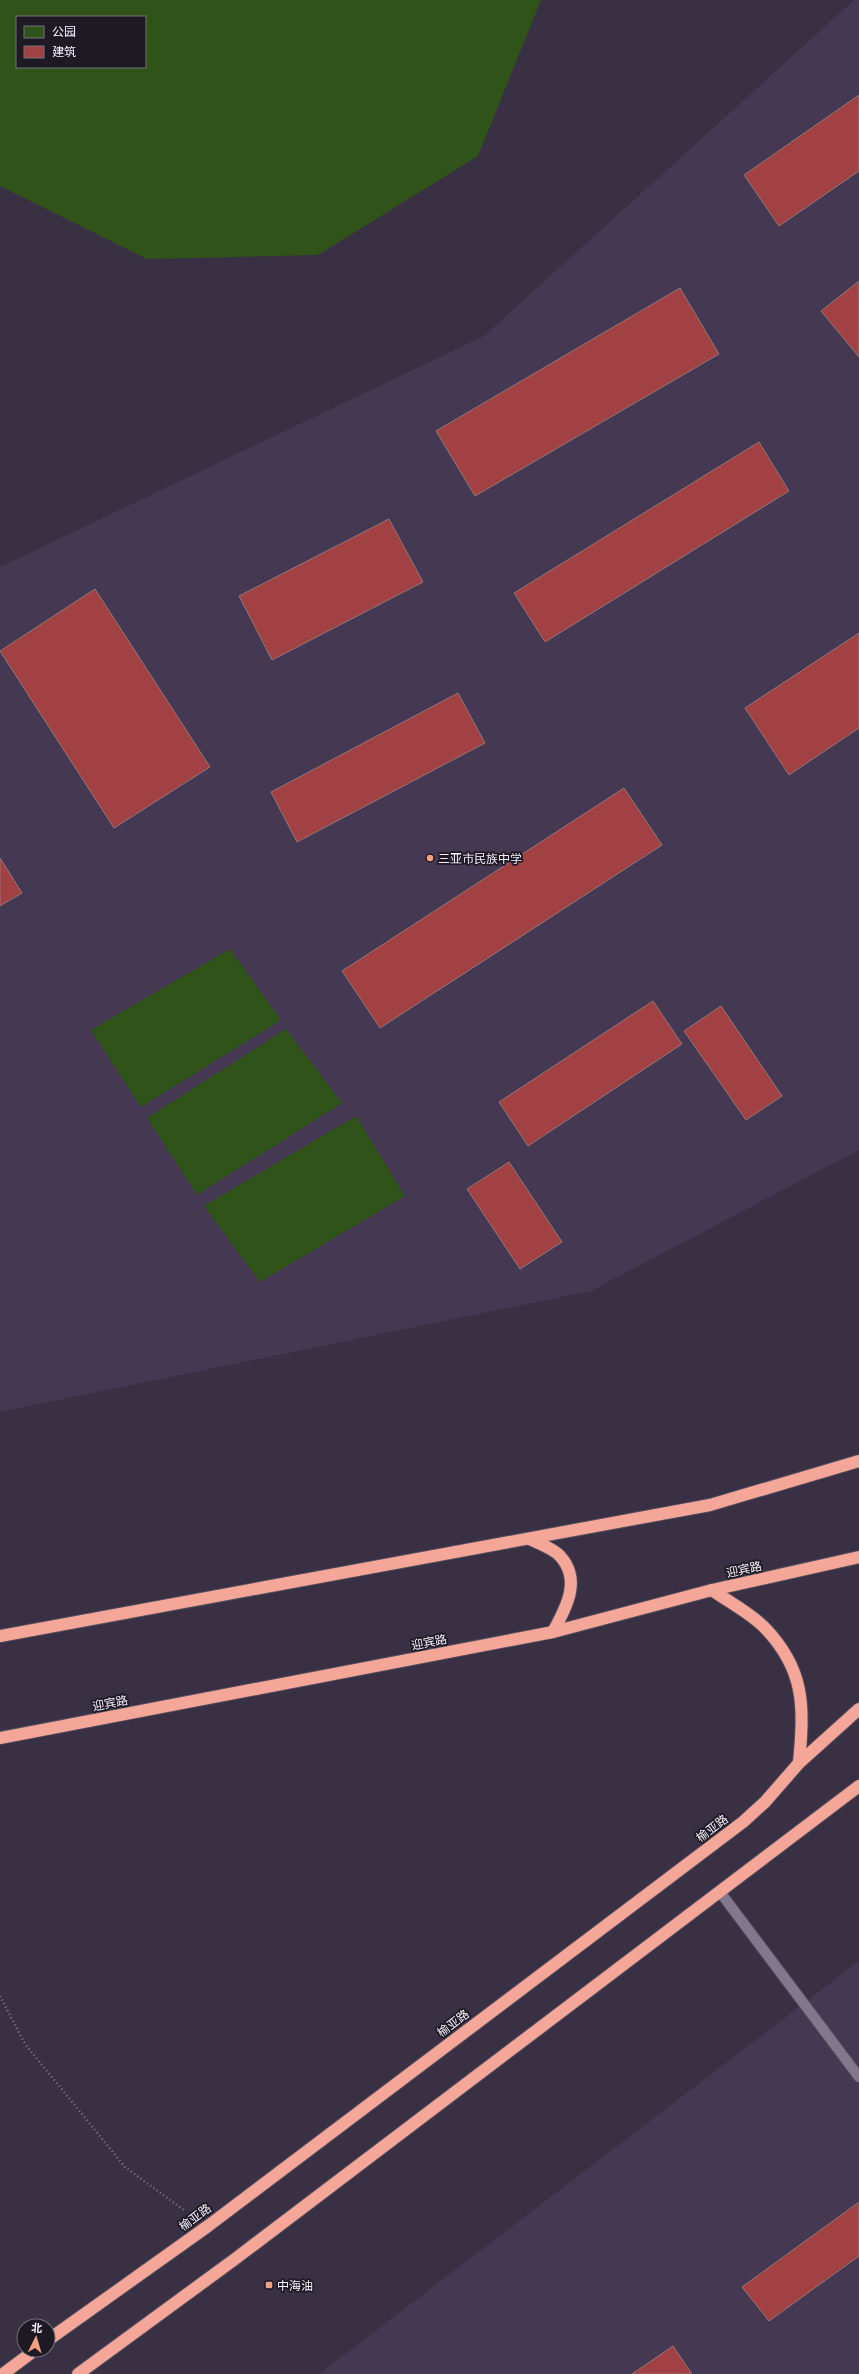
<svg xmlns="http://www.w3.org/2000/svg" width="859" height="2374" font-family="'Open Sans','Noto Sans SC',sans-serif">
	<rect width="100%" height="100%" fill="#393043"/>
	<g fill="#453852">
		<polygon points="854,0 859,0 859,1150 591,1291 0,1412 0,567 484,336"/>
		<polygon points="859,1961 859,2374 319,2374"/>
	</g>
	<g fill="#30531a" fill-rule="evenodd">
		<path d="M0,0H541L478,156L318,255L147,259L0,186ZM17,17H145V67H17Z"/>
		<polygon points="230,949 281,1020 141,1107 91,1030"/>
		<polygon points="286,1029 342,1103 197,1195 147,1118"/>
		<polygon points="356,1116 405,1196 260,1282 204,1206"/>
	</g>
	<g fill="#a24143" stroke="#937776">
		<polygon points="859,95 859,171 779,226 744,175"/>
		<polygon points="859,281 859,357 821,311"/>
		<polygon points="680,288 719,354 475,496 436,431"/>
		<polygon points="759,442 789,491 545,642 514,593"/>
		<polygon points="389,519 423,582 272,660 239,596"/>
		<polygon points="95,589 210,767 114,828 0,651"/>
		<polygon points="859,633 859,728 789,775 745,708"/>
		<polygon points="458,693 485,743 297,842 271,792"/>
		<polygon points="624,788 662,845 380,1028 342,971"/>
		<polygon points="0,858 22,893 0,906"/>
		<polygon points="653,1001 682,1044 528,1146 499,1102"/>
		<polygon points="721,1006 782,1096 746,1120 684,1031"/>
		<polygon points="509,1162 562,1242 520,1269 467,1189"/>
		<polygon points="859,2202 859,2256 769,2321 742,2287"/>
		<polygon points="673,2346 692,2374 632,2374"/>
	</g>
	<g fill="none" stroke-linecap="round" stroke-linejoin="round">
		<g stroke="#544c5c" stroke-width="12">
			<polyline id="lane" points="720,1892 859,2077"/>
		</g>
		<g stroke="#544c5c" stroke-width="14">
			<g id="highway">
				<path d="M530,1539C539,1544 553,1548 560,1556C582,1580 566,1608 553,1632"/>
				<path d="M712,1590C729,1602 750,1613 764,1627C806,1670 804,1708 799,1763"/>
				<polyline points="0,1636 710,1505 859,1461"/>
				<polyline points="0,1738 553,1632 712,1590 859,1557"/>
				<polyline points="48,2340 208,2226 743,1822 765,1802 799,1763 859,1709"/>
				<polyline points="3,2374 35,2350"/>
				<polyline points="78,2374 235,2259 859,1786"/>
			</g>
		</g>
		<polyline stroke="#807989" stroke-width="2.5" stroke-dasharray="1 3" stroke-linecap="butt" points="0,1996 25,2044 125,2167 185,2211"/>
		<use href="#lane" stroke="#82778d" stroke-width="10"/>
		<use href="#highway" stroke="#f4a799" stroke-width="12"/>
	</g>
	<g fill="#f39f84" stroke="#1e1a23" stroke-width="1.5">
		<circle cx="430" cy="858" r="4"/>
		<rect x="265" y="2281" width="8" height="8" rx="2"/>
	</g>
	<g text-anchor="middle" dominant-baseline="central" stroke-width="3.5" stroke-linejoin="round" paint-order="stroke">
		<g font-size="12" fill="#f5f0fc" stroke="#1e1a23" text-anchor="start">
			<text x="438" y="858">三亚市民族中学</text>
			<text x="277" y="2285">中海油</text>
		</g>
		<g font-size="12" fill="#f5f0fc" stroke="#1e1a23">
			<text transform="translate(744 1569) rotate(-12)">迎宾路</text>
			<text transform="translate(429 1642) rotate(-11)">迎宾路</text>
			<text transform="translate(110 1703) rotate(-11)">迎宾路</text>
			<text transform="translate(712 1828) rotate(-37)">榆亚路</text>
			<text transform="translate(453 2023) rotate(-37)">榆亚路</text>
			<text transform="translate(195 2217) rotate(-36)">榆亚路</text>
		</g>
	</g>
	<rect x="16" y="16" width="130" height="52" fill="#1e1a23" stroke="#74707a"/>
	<rect x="24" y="26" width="20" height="12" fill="#30531a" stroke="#74707a"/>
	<text x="52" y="36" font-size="12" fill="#f5f0fc">公园</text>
	<rect x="24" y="46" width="20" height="12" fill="#a24143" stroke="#74707a"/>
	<text x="52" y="56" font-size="12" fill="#f5f0fc">建筑</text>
	<g transform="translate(36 2338) rotate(5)"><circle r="19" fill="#1e1a23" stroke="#74707a"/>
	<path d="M0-3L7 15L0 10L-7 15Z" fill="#f39f84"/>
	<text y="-6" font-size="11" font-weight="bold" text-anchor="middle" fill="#f5f0fc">北</text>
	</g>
</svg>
